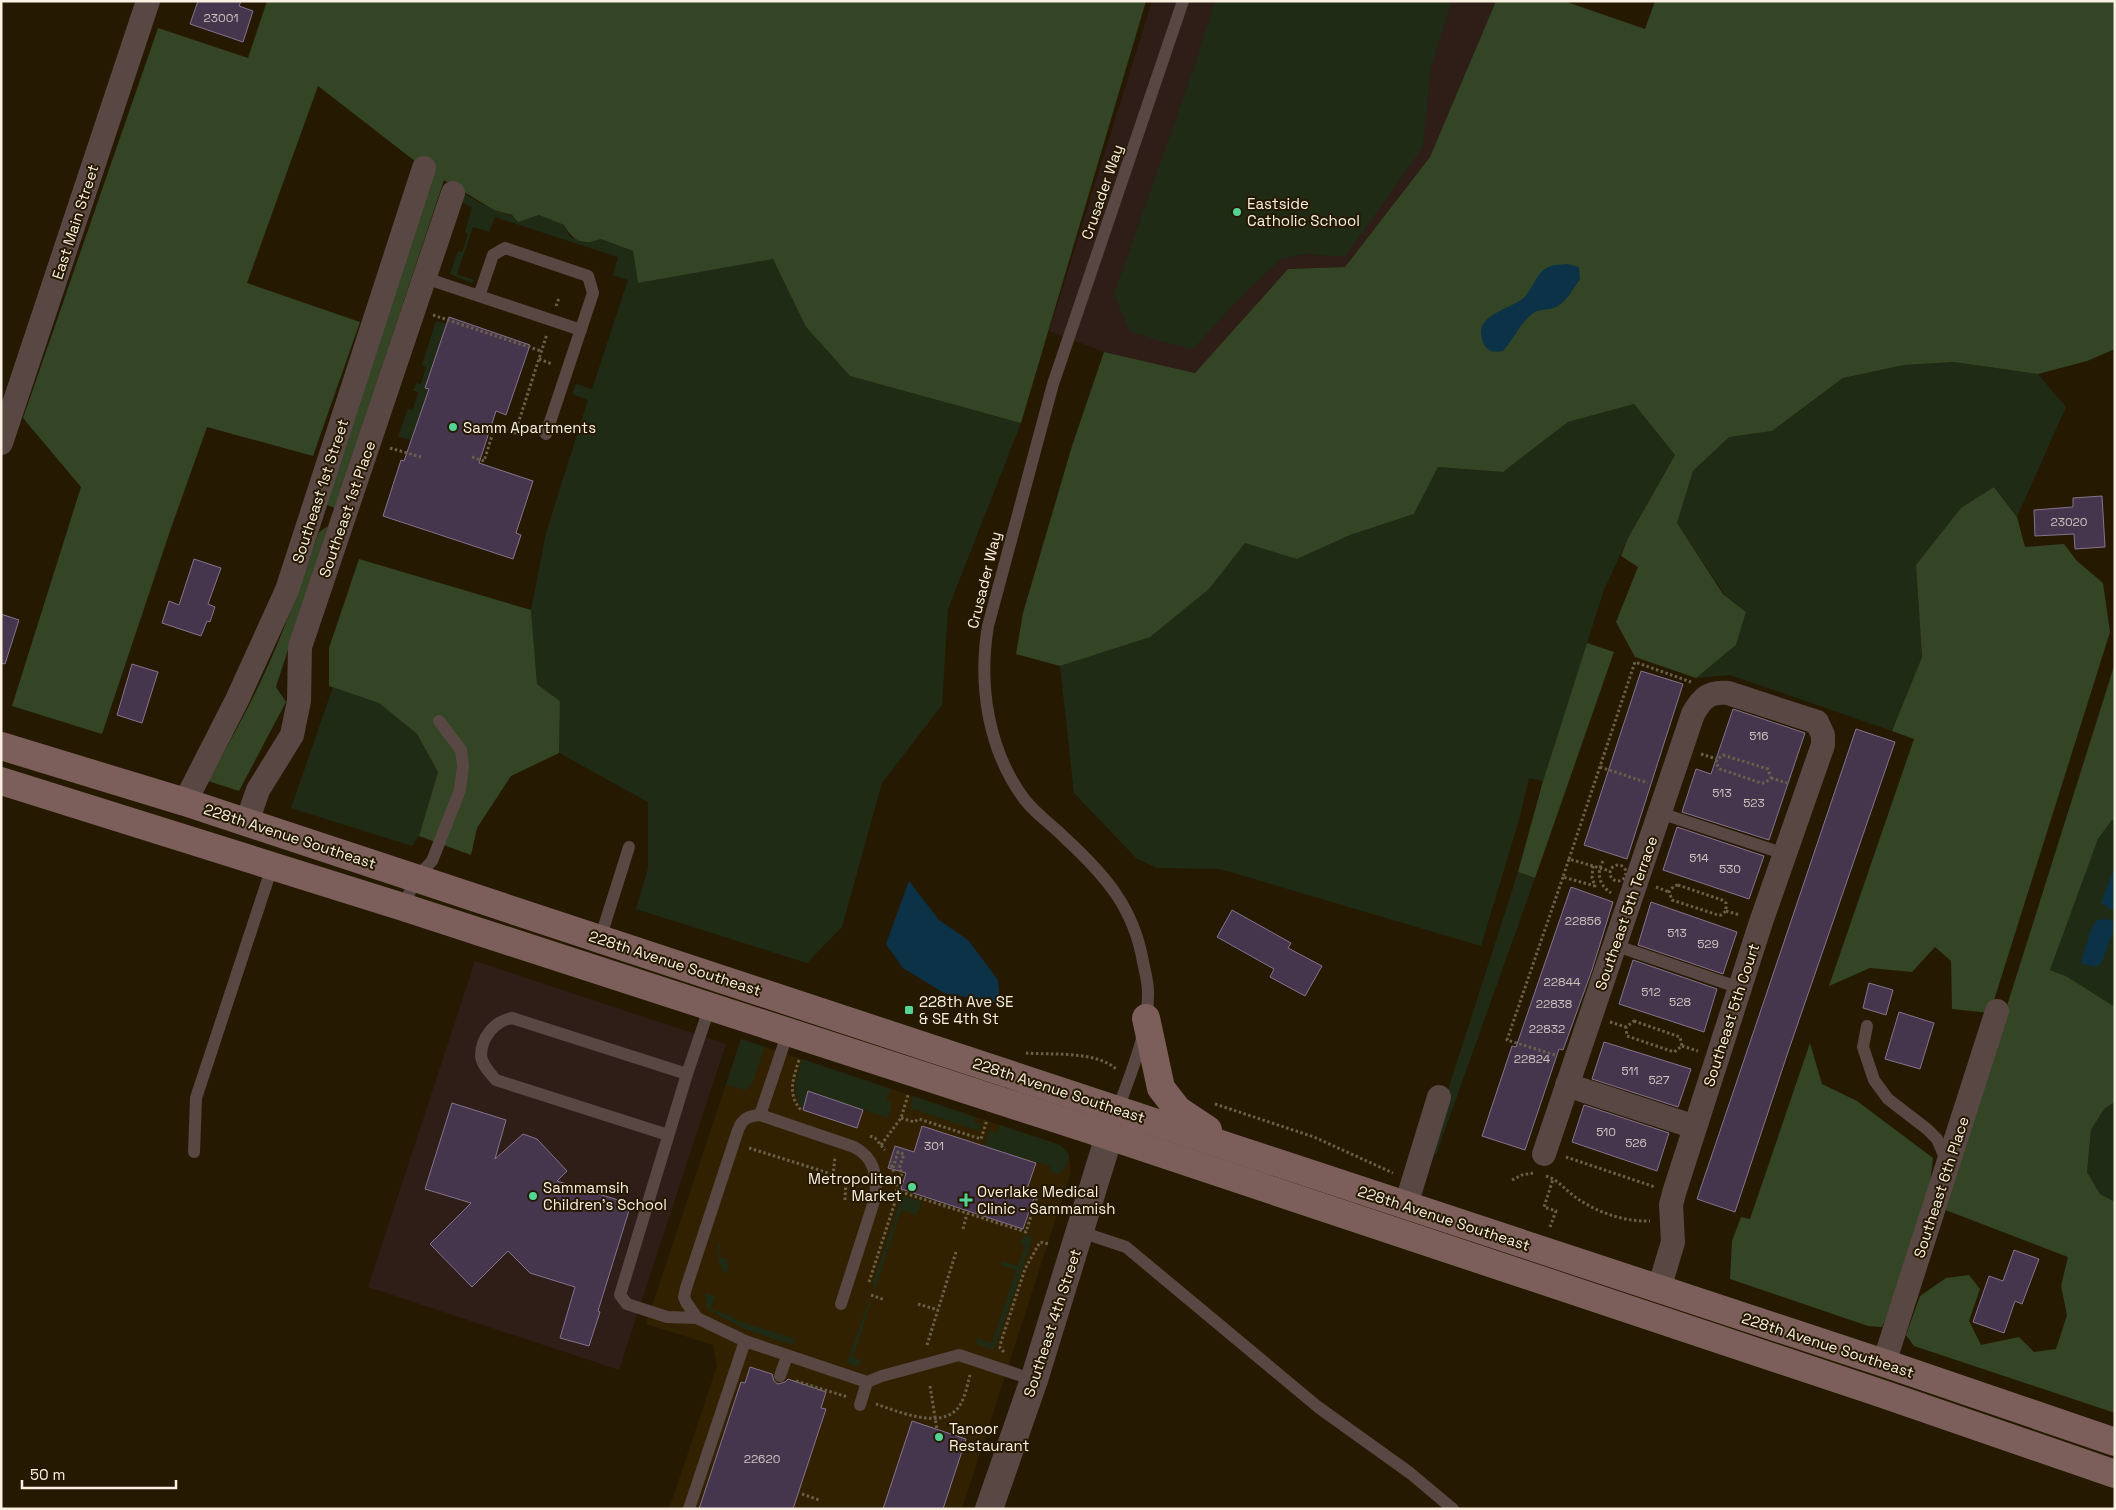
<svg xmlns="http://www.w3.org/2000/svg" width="2116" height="1510" font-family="'Space Grotesk',sans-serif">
	<rect width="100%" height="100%" fill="#261901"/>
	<polygon fill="#312100" points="741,1039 1060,1145 1069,1154 1071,1172 962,1509 669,1509 717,1366 713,1345 646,1324"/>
	<g fill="#2f1d18">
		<polygon points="1152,1 1496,1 1430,157 1345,267 1288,269 1195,373 1104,352 1049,331"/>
		<polygon points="475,961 726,1044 619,1370 368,1287"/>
	</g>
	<g fill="#1f2b15">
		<polygon points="1215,1 1452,1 1431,67 1423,147 1345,257 1304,254 1280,260 1237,301 1193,349 1163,342 1129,331 1114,294 1196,62"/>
		<path d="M465,194C483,205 519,225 539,215L564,225L570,237L592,242L601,239L633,251L638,283L773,258L806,327L850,376L1021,423L948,609L942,705L882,783L842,927L807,963L636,909L648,868V802L559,753L560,701L537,684L531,610L546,533L588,400L572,394L576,384L592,389L628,280L613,275L618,257L495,217L489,232L473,227L457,274L474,280L472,283L450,274L458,251L462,252L468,234L465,232L472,207L458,201V195Z"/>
		<polygon points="436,321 447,324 425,388 429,389 411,440 398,437 408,409 412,410 419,392 413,391 416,383 421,384 426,367 422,365"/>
		<polygon points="1954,362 2038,374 2066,407 2017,517 1995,487 1916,565 1922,657 1892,731 1730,675 1696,678 1736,645 1746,612 1724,594 1677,523 1693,471 1729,436 1772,431 1843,378 1904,365"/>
		<polygon points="1634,404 1675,455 1628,538 1604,590 1543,781 1529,778 1519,820 1481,946 1220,869 1157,868 1136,858 1074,793 1060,666 1150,636 1209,589 1245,542 1297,559 1350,535 1414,514 1438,467 1503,472 1568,422"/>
		<polygon points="333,687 379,703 417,734 438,772 419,836 412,846 291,808"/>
		<polygon points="2112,820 2115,821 2115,1007 2066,976 2050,970 2098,839"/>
		<polygon points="1518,872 1535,878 1436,1155 1429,1153 1445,1099"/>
		<polygon points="741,1039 765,1047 752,1084 746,1090 726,1085"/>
		<path d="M802,1059L891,1089L886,1100L892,1103L888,1118L809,1091L803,1110C792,1091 796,1079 802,1059Z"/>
		<polygon points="913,1096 975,1117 974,1122 981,1124 978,1131 910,1108"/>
		<polygon points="2115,1102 2115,1202 2100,1194 2087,1172 2091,1130 2104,1109"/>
		<path d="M1000,1125L1060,1145L1069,1154C1068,1163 1066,1173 1056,1174L1052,1173L1050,1166L984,1146L990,1130L997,1133Z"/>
		<polygon points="902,1196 922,1201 917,1215 901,1210 875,1290 873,1289 875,1284 873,1283"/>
		<polygon points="1024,1235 1033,1238 996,1345 994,1350 976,1344 977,1338 992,1343 1016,1270 1001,1265 1002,1261 1018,1266 1025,1246 1020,1245"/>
		<polygon points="718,1243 721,1244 720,1257 728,1260 727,1274 724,1273 719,1262"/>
		<polygon points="707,1293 716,1297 710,1309 729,1315 736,1320 795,1339 793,1345 747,1330 707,1309 705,1294"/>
		<polygon points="869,1301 871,1302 853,1357 861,1360 858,1367 847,1363"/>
	</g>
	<g fill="#334524">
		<path d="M267,1H1146L1021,423L850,376L806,327L773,259L638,283L633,251L601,239C583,246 573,241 564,225L539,215L518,222L512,215L494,210L444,180L335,508L324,504L429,172L318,86L247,283L360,322L313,456L207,427L170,531L102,734L12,706L81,487L23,418L158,28L248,58Z"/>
		<polygon points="1496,1 1564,1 1645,29 1655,1 2115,1 2115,349 2087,361 2038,374 1954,362 1904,365 1843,378 1772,431 1729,437 1693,471 1677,523 1723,594 1746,612 1736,645 1696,678 1635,657 1616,622 1638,567 1621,556 1628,538 1675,455 1634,404 1568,422 1503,472 1438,467 1414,514 1350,535 1297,559 1245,543 1209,589 1150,637 1060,666 1016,654 1023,613 1072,446 1104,352 1195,373 1288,269 1345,267 1430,157"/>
		<polygon points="1994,487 2017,517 2025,547 2064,544 2077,561 2103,583 2110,632 1990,1013 1952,1009 1951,961 1935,947 1912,972 1870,968 1829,986 1914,739 1892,731 1922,657 1916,565 1961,508"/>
		<path d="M328,526L276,687L286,702L239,791L208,781C226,748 245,715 261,681C284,633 301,582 319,532Z"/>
		<polygon points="359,559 531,610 537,684 560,701 559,753 511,776 477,828 471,855 419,836 438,772 417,734 379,703 329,686 329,648"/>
		<polygon points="1587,643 1614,652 1535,878 1518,872 1543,781"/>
		<polygon points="2115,663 2115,821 2112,820 2098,839 2050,970 2066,976 2115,1007 2115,1102 2104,1109 2091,1130 2087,1172 2100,1194 2115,1202 2115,1413 1914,1346 1906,1335 1920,1296 1946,1278 1969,1275 1980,1289 1969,1321 1981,1345 2019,1337 2034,1352 2056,1349 2067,1315 2061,1286 2068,1257 1943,1209"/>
		<polygon points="1810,1043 1822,1084 1857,1101 1933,1158 1930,1184 1901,1292 1882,1327 1868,1326 1730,1279 1732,1241 1741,1217 1750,1219"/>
	</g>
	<g fill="#0c3248">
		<path d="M1567,264L1579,267L1580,279C1573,289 1566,303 1554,308C1548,310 1541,309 1535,312C1521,321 1514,339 1503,351C1495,352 1488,353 1484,344C1471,317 1504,311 1521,300C1533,292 1535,271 1551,266C1555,264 1562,265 1567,264Z"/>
		<polygon points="2115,866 2115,909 2111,909 2101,903"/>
		<polygon points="909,881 939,920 968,940 998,980 1000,1003 944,993 903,968 886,944"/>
		<polygon points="2109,919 2115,923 2115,926 2102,962 2096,967 2081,963 2090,932 2097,920"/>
	</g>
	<g fill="#46364d" stroke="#85738d">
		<polygon points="198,1 241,1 239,6 253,11 243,42 190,24"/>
		<polygon points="449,317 530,345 506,415 496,411 479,463 533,481 516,533 521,535 513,559 383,516 401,460 404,461 429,389 425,388"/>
		<polygon points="2102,496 2105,547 2075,549 2074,534 2035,536 2034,510 2073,507 2073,498"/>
		<polygon points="194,559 221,568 208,604 215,607 210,622 207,621 201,636 162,623 169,601 179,605"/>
		<polygon points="1,614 19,620 5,664 1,663"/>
		<polygon points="132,664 158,672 142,723 117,715"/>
		<polygon points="1641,671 1683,684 1627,859 1584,845"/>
		<polygon points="1733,709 1805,733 1769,840 1682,812 1696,769 1711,774"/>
		<polygon points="1856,729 1895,742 1788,1052 1735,1212 1697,1199"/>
		<polygon points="1677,827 1764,856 1749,899 1663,870"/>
		<polygon points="1571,887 1613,902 1592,970 1563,1050 1559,1049 1525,1150 1482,1136 1512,1046 1516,1047"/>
		<polygon points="1651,902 1737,932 1723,974 1638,945"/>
		<polygon points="1232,910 1291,943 1288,948 1322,966 1305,996 1270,977 1274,969 1217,937"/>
		<polygon points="1633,960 1717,989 1704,1032 1619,1004"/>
		<polygon points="1869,983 1893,990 1886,1015 1863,1008"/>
		<polygon points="1899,1012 1934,1023 1920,1069 1885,1059"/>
		<polygon points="1604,1042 1691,1069 1678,1107 1592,1079"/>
		<polygon points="808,1091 863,1110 857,1128 803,1110"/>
		<polygon points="452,1103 506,1120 495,1159 523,1134 537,1139 567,1171 557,1181 631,1204 598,1311 600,1312 589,1346 560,1338 575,1287 530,1273 508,1251 472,1287 430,1244 471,1203 425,1189"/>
		<polygon points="1584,1105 1669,1133 1657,1171 1572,1142"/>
		<polygon points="922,1126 1036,1163 1026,1192 1035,1195 1023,1229 901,1189 906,1173 888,1168 895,1146 914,1152"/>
		<polygon points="2014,1250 2039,1259 2022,1304 2015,1301 2004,1333 1973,1322 1989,1276 2003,1281"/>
		<polygon points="750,1367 772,1374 774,1381 778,1384 785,1382 788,1379 826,1392 821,1408 826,1409 793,1509 699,1509 741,1382 745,1383"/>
		<polygon points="912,1421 966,1439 943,1509 883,1509"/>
	</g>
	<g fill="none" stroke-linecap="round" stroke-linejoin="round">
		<g stroke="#6a5f4a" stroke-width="3" stroke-dasharray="2.5 2.5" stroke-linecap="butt">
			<polyline points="556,306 559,298"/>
			<polyline points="433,315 541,351"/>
			<polyline points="539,359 552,364"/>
			<polyline points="390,448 421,457"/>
			<polyline points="472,457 484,461 495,426 515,433 547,334"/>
			<polyline points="1701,754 1717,759"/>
			<polygon points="1723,755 1768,769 1771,778 1765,783 1761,783 1720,769 1716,763 1717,759"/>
			<polyline points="1600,767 1648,783"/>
			<polyline points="1771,778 1787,783"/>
			<polyline points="1569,859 1635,662 1691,682"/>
			<path d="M1603,861C1596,873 1599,885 1611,893"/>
			<circle cx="1618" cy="873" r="8"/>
			<path d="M1593,866L1592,878L1595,886L1563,877L1569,859C1583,863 1596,867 1610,871"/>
			<polygon points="1678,885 1722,900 1726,903 1726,911 1721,915 1718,915 1672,900 1669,892 1674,886"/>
			<polyline points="1656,887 1669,892"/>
			<polyline points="1726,911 1740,915"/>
			<polygon points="1634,1021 1680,1037 1682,1046 1674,1052 1627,1036 1626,1027"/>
			<polyline points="1610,1022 1626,1027"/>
			<polyline points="1682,1046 1698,1051"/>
			<path d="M1026,1053C1051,1055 1097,1051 1116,1069"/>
			<polyline points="1555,1055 1507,1040 1563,877"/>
			<path d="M799,1060C793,1079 787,1094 801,1110"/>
			<polyline points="1215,1104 1314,1137 1393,1173"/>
			<polyline points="901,1118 914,1122 919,1119 981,1139 987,1120"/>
			<polyline points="870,1136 875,1138 885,1150"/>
			<polyline points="881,1145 901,1118 908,1095"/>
			<polyline points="749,1148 860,1183"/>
			<polyline points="1566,1157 1655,1187"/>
			<polyline points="893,1168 898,1152 904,1154 899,1169 902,1172 898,1191 1026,1232 1038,1193"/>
			<polyline points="833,1176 835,1156"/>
			<path d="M1546,1176C1559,1180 1567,1192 1578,1199C1599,1213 1625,1222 1650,1221"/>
			<polyline points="1512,1180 1522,1175 1533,1173"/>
			<polyline points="845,1200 846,1180"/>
			<polyline points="1550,1227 1556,1211 1544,1207 1553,1179"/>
			<polyline points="963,1229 967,1214"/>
			<polyline points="869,1282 897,1196 896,1178 890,1161"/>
			<polyline points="871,1295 885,1300"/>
			<polyline points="918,1304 938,1310"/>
			<polyline points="927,1345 956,1252"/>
			<polyline points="1004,1352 1000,1348 1001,1342 1025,1269 1040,1242 1049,1244"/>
			<polyline points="796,1381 844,1396 847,1396"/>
			<polyline points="930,1386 937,1430"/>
			<path d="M876,1404C897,1411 940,1430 958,1408C965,1399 967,1386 970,1375"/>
			<polyline points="802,1494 819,1500"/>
		</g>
		<g stroke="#594743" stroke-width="12">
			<polyline points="425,278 479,296 493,255 505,248 588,276 593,293 546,434"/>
			<polyline points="479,296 581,330"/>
			<polyline points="1660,813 1785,854"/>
			<polyline points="403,907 416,878 432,861 460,790 463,766 461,750 439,721"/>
			<polyline points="600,939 629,847"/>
			<polyline points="1614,945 1740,988"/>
			<polyline points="1867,1026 1863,1047 1874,1080 1888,1099 1927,1129 1937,1139 1947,1162"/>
			<path d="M1117,1112C1130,1074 1149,1033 1148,992C1148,982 1145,971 1143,962C1134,908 1105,875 1066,839C1053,826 1036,814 1025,800C988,751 978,685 988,626L1053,384L1183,1"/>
			<polyline points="760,1115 788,1032"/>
			<path d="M668,1135L496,1080C490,1073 482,1065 481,1056C481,1037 495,1021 512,1018L687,1074"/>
			<polyline points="194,1152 196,1098 272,867"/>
			<polyline points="1081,1232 1126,1247 1318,1407 1410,1473 1453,1509"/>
			<path d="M841,1304L876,1195C876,1174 875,1158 854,1147L760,1115C748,1116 742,1119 738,1130L686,1288L684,1297L686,1302L697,1318L745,1341L867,1382L882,1376L959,1355L1034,1380"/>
			<polyline points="697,1318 667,1317 627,1304 620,1295 687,1074 710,1006"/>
			<polyline points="780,1376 787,1356"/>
			<polyline points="860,1405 867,1382"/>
			<polyline points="689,1509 745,1341"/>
		</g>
		<g stroke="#594743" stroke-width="24">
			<polyline points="1,443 148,1"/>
			<polyline points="185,802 237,700 287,590 424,168"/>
			<polyline points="247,822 258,790 292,735 299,701 300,647 453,193"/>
			<polyline points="1567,1085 1695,1127"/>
			<path d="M1544,1154L1693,714C1702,698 1709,691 1728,693L1817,722L1823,735V745L1761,922L1674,1193L1671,1205L1673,1242L1659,1289"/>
			<polyline points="1406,1205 1439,1097"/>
			<polyline points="1884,1363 1997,1011"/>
		</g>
		<polyline stroke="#594743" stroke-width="28" points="989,1509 1034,1380 1109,1136"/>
		<g stroke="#7c5f5a" stroke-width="28">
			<polyline points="1,746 185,802 1884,1363 2115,1442"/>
			<polyline points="1,781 403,907 1109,1136 1877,1392 2115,1474"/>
			<polyline points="1146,1018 1161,1088 1178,1110 1208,1130"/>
		</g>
	</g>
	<g fill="#54d396" stroke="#261901" stroke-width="2">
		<circle cx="1237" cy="212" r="5"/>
		<circle cx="453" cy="427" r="5"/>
		<rect x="904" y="1005" width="10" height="10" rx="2.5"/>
		<circle cx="912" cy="1187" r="5"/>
		<circle cx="533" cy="1196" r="5"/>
		<path d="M963.5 1192.5h5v5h5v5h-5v5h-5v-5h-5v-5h5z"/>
		<circle cx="939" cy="1437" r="5"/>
	</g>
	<g text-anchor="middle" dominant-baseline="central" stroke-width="4" stroke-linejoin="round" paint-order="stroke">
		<g font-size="12" fill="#cdc2bd">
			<text x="221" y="18">23001</text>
			<text x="2069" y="522">23020</text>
			<text x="1759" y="736">516</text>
			<text x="1722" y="793">513</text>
			<text x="1754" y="803">523</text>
			<text x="1699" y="858">514</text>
			<text x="1730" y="869">530</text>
			<text x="1583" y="921">22856</text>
			<text x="1677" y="933">513</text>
			<text x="1708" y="944">529</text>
			<text x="1562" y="982">22844</text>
			<text x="1651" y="992">512</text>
			<text x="1680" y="1002">528</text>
			<text x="1554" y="1004">22838</text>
			<text x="1547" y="1029">22832</text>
			<text x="1532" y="1059">22824</text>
			<text x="1630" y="1071">511</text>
			<text x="1659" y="1080">527</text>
			<text x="1606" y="1132">510</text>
			<text x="1636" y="1143">526</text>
			<text x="934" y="1146">301</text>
			<text x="762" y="1459">22620</text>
		</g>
		<g font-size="15" fill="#faf1e2" stroke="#261901">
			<text transform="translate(1102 192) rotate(-71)">Crusader Way</text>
			<text transform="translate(75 222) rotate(-72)">East Main Street</text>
			<text transform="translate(320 491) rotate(-72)">Southeast 1st Street</text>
			<text transform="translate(347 509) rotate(-71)">Southeast 1st Place</text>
			<text transform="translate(984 580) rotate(-76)">Crusader Way</text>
			<text transform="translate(290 836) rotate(18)">228th Avenue Southeast</text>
			<text transform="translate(1626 913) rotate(-71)">Southeast 5th Terrace</text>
			<text transform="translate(675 963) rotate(18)">228th Avenue Southeast</text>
			<text transform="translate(1731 1015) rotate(-72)">Southeast 5th Court</text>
			<text transform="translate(1059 1090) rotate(18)">228th Avenue Southeast</text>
			<text transform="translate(1941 1187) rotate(-72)">Southeast 6th Place</text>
			<text transform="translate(1444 1218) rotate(18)">228th Avenue Southeast</text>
			<text transform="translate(1052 1323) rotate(-72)">Southeast 4th Street</text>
			<text transform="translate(1828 1345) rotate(18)">228th Avenue Southeast</text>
		</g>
		<g font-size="15" fill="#faf1e2" stroke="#261901" text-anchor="start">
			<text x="1247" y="203">Eastside<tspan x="1247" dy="17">Catholic School</tspan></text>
			<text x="463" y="427">Samm Apartments</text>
			<text x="919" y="1001">228th Ave SE<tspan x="919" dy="17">&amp; SE 4th St</tspan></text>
			<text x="902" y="1178" text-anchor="end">Metropolitan<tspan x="902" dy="17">Market</tspan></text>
			<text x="543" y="1187">Sammamsih<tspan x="543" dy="17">Children's School</tspan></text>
			<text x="977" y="1191">Overlake Medical<tspan x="977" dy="17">Clinic - Sammamish</tspan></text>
			<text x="949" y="1428">Tanoor<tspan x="949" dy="17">Restaurant</tspan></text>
		</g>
	</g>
	<rect width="2116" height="1510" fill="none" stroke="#faf1e2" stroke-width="5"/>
	<path d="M22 1480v8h154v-8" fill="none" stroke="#faf1e2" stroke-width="2.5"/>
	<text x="30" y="1480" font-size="15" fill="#faf1e2" stroke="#261901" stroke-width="4" paint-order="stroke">50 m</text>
</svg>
